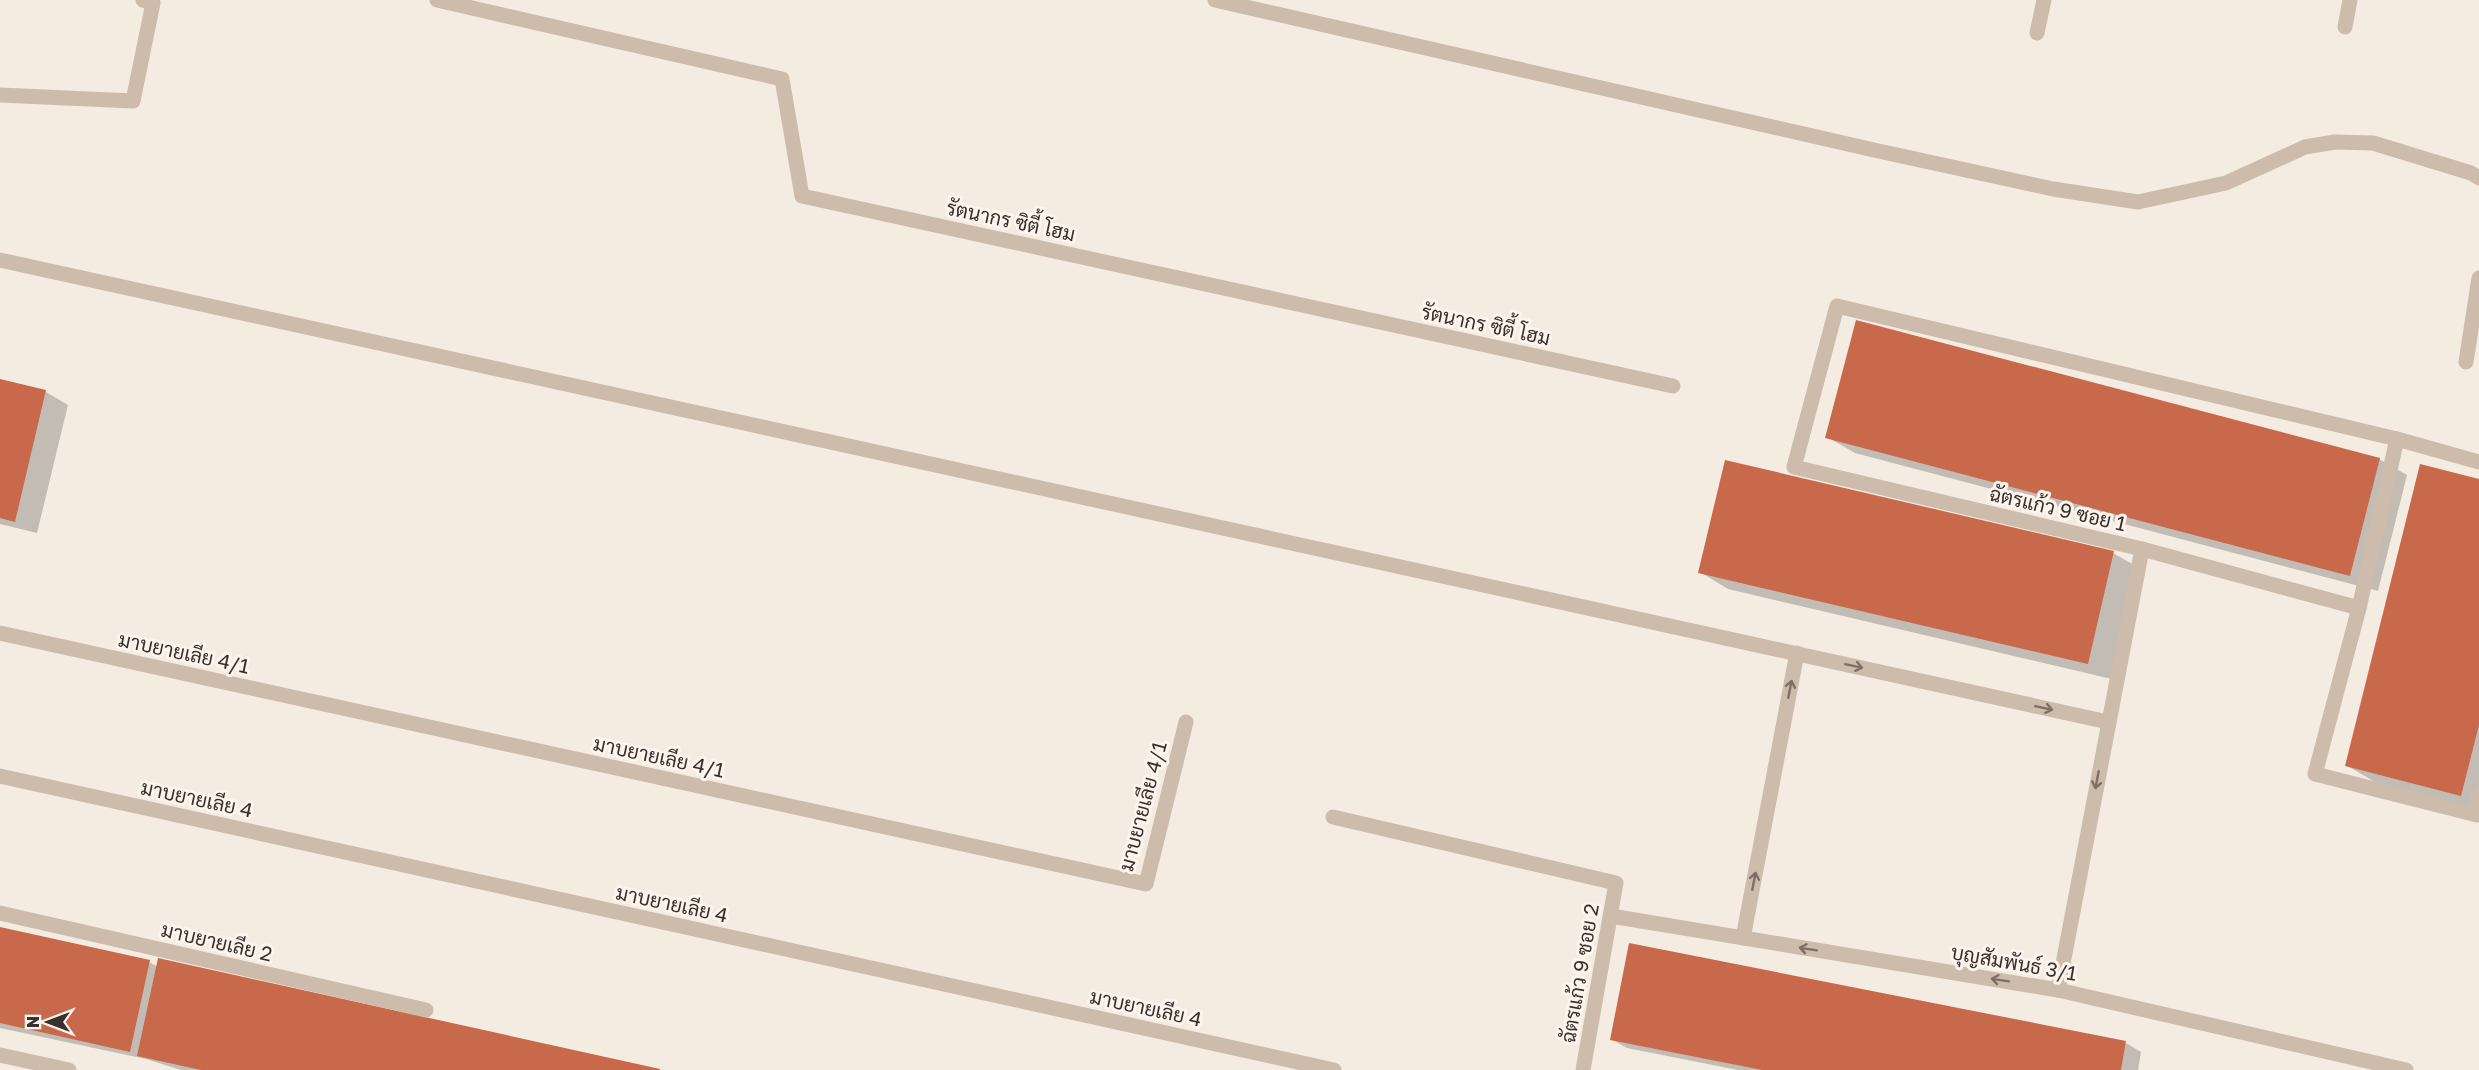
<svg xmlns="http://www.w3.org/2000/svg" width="2479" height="1070" font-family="'Golos Text',Sarabun,sans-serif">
	<rect width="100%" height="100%" fill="#f4ebe1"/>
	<g fill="#0003">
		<polygon points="0,380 46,392 68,405 37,533 0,524"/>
		<polygon points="1827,437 2379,459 2407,475 2378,591 1855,453"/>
		<polygon points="2479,481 2479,809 2375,782 2346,765"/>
		<polygon points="2113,553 2141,569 2116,680 1728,589 1700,572"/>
		<polygon points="0,929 149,962 158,967 657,1070 181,1070 146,1059 0,1028"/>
		<polygon points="1630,945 2126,1043 2141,1052 2138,1070 1738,1070 1627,1048 1611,1039"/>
	</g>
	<g fill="#c8694b">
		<polygon points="1856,320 2380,458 2350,576 1825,438"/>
		<polygon points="0,379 46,390 15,522 0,518"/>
		<polygon points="1725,460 2114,551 2088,664 1698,573"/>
		<polygon points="2420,464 2479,479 2479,725 2461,796 2345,766"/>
		<polygon points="0,927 150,960 130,1052 0,1023"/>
		<polygon points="1629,943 2126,1041 2121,1070 1762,1070 1610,1040"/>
		<polygon points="158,958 660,1069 660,1070 201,1070 137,1056"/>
	</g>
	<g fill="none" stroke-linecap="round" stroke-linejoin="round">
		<polyline stroke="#cdbbac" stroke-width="15" points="0,95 133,101 153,3 143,0"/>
		<g stroke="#cdbbac" stroke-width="15">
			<polyline points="437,0 782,79 802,196 1673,386"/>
			<polyline points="1215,0 1874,150 2053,189 2138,202 2226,183 2305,147 2335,142 2373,143 2471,173 2479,178"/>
			<polyline points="2345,27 2350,0"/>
			<polyline points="2037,33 2044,0"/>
			<polyline points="0,260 2108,722"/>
			<polyline points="2466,362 2479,278"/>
			<polyline points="2397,439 2359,608 2315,774 2477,815"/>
			<polyline points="2359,608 2142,549 1794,467 1837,306 2397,439 2479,462"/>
			<polyline points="0,633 1146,884 1186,722"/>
			<polyline points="0,776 1334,1070"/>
			<polyline points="2474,814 2479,794"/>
			<polyline points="1333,817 1616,883 1583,1070"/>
			<polyline points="0,913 426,1010"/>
			<polyline points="1611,916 2058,990 2406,1070"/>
			<polyline points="1743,938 1797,653"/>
			<polyline points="2058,990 2142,549"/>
			<polyline points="0,1055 69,1070"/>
		</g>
	</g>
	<defs><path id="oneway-shaft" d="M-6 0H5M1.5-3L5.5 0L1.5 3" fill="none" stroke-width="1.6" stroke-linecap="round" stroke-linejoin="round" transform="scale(1.5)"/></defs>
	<g stroke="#7d6f65">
		<use href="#oneway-shaft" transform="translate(1854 666) rotate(12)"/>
		<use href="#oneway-shaft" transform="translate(1790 689) rotate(-79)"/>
		<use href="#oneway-shaft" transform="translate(2044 708) rotate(12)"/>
		<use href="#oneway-shaft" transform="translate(2097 780) rotate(101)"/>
		<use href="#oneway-shaft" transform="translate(1754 881) rotate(-79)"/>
		<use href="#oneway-shaft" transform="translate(1808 949) rotate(-171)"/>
		<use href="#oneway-shaft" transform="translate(2000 980) rotate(-171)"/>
	</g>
	<g text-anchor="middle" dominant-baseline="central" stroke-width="6" stroke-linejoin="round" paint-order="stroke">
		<g font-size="20" fill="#3b302b" stroke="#fbf5ee">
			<text transform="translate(1011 220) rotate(12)">รัตนากร ซิตี้ โฮม</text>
			<text transform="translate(1486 324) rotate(12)">รัตนากร ซิตี้ โฮม</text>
			<text transform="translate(2058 508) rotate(13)">ฉัตรแก้ว 9 ซอย 1</text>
			<text transform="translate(184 652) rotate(12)">มาบยายเลีย 4/1</text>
			<text transform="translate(659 756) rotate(12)">มาบยายเลีย 4/1</text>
			<text transform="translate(197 798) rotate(12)">มาบยายเลีย 4</text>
			<text transform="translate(1142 806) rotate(-75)">มาบยายเลีย 4/1</text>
			<text transform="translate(672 903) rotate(12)">มาบยายเลีย 4</text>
			<text transform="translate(217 941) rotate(13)">มาบยายเลีย 2</text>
			<text transform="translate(2014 962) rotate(10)">บุญสัมพันธ์ 3/1</text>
			<text transform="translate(1579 973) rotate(-80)">ฉัตรแก้ว 9 ซอย 2</text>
			<text transform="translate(1146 1007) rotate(12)">มาบยายเลีย 4</text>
		</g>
	</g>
	<g transform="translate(48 1022) rotate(270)" stroke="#fbf5ee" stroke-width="4.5" paint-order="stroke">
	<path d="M0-4.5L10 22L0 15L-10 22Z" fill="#3b302b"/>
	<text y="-9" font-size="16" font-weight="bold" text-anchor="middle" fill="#3b302b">N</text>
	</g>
</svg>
